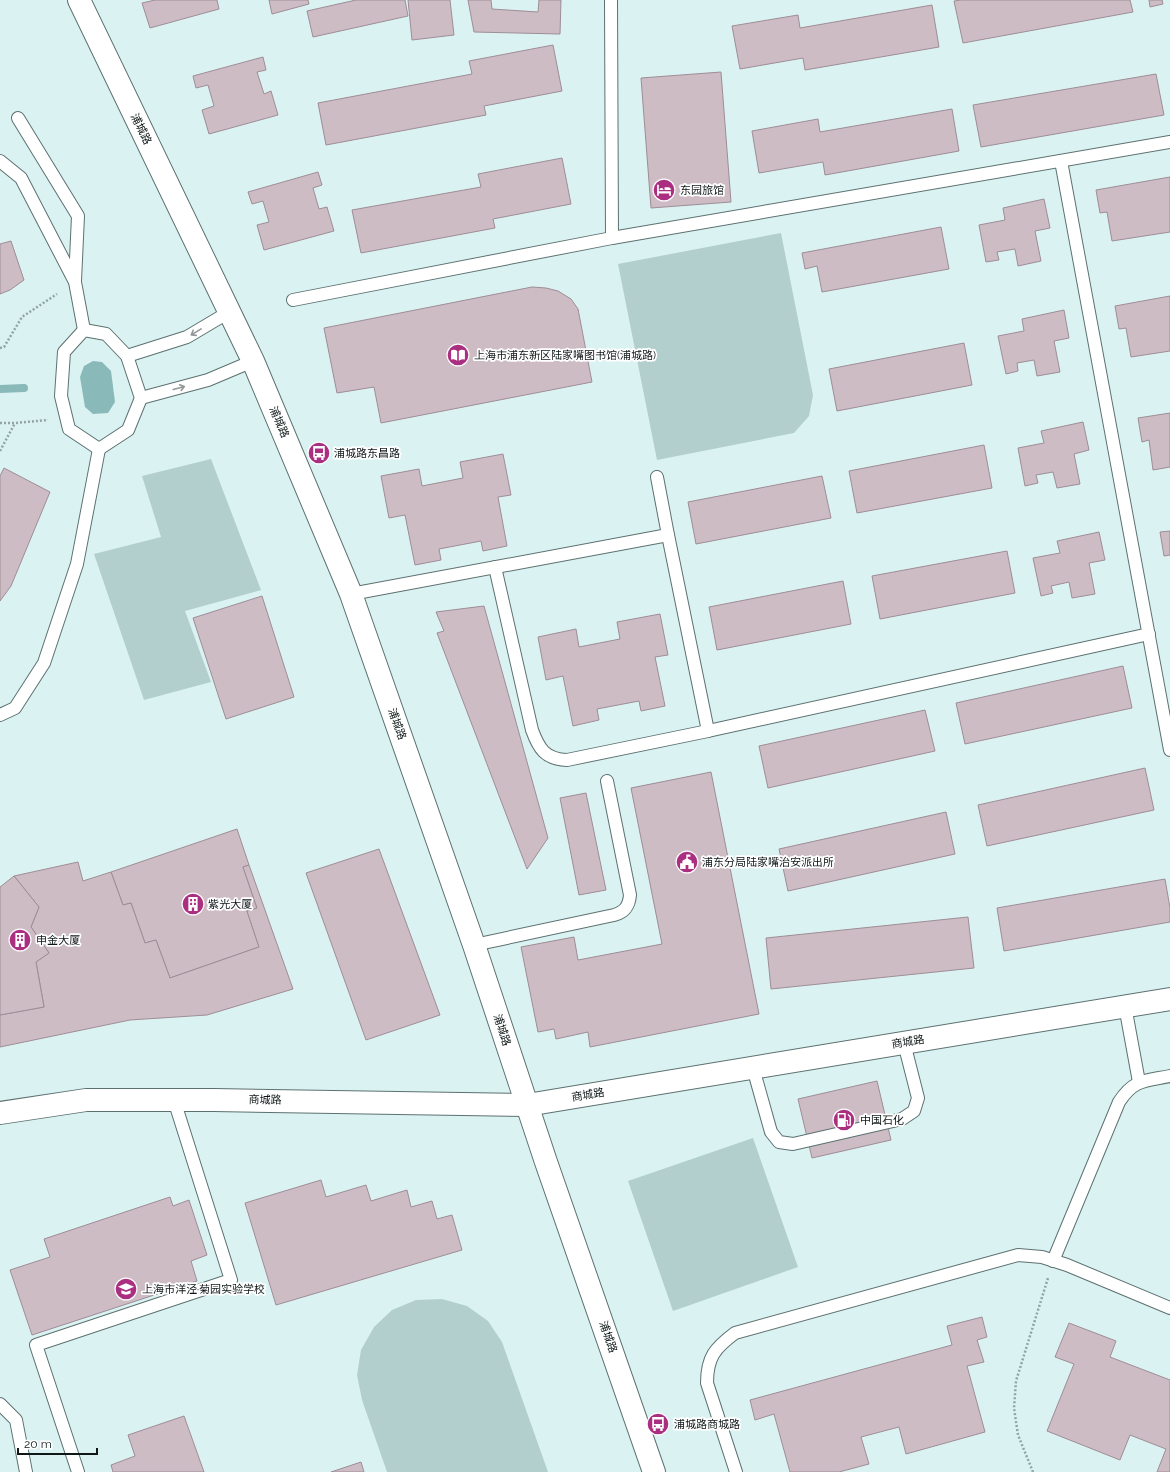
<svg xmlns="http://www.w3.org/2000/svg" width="1170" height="1472" font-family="Raleway,'Noto Sans SC',sans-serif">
	<rect width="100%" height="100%" fill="#dbf2f2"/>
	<g fill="#b2cfce">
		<polygon points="781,233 813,395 809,416 794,433 657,460 618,264"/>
		<polygon points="211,459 261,590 185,611 211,682 144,700 94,554 161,537 142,476"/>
		<polygon points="753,1138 798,1267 673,1311 628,1181"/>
		<polygon points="442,1299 467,1306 488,1321 502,1342 548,1472 387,1472 362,1400 357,1375 361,1350 374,1327 392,1310 416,1300"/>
	</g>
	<polygon fill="#89b9b8" points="93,361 102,362 111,371 115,402 108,413 93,414 85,407 80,377 84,366"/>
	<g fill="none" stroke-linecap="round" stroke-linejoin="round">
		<polyline stroke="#89b9b8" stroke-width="8" points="0,389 24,388"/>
	</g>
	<g fill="#cebcc5" stroke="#9e8d96">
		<polygon points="155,0 217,0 219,9 150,28 142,3"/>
		<polygon points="269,0 308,0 309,4 272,14"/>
		<polygon points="356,0 405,0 408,16 313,37 307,11"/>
		<polygon points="408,0 450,0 454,35 412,40"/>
		<polygon points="468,0 491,0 492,9 538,12 539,0 561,0 560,34 474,32"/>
		<polygon points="961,0 1130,0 1133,12 963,43 954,1"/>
		<polygon points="1149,0 1162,0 1163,4 1150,7"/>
		<polygon points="932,5 939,47 805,70 803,58 740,69 732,26 798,15 800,28"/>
		<polygon points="553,45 562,91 484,106 486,115 326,145 318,103 472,74 469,61"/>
		<polygon points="263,57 266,70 257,72 264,94 271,91 278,115 209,134 202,110 214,106 208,85 196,88 193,76"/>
		<polygon points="721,72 731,202 651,208 641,78"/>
		<polygon points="1156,74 1164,115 981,147 973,105"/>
		<polygon points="952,109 959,151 825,175 823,162 759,173 752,131 818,119 820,132"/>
		<polygon points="562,158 571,204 493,219 495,228 361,253 352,210 481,187 478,174"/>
		<polygon points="318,172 322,185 313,188 319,209 327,207 334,231 264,250 257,225 269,222 263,201 252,204 248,192"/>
		<polygon points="1170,177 1170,232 1112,241 1107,212 1100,213 1096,190"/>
		<polygon points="1044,199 1050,228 1035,231 1041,261 1018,266 1015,249 997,252 999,260 986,262 979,225 1005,220 1003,208"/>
		<polygon points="941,227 949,269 822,292 817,266 805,269 802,253"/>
		<polygon points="11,241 24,280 10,290 0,294 0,244"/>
		<polygon points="532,287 546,288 558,291 571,299 578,309 592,382 381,423 374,387 337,393 324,328"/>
		<polygon points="1170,296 1170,351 1131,357 1126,328 1119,329 1115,306"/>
		<polygon points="1064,310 1069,338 1054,341 1060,372 1037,376 1034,360 1017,363 1018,371 1006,374 998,336 1024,331 1022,319"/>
		<polygon points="964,343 972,385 837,411 829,369"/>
		<polygon points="1170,413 1170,467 1153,470 1149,440 1142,442 1138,418"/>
		<polygon points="1083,422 1089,450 1074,454 1080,484 1057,488 1053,472 1036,475 1038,483 1025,486 1018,448 1044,443 1041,431"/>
		<polygon points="984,445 992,488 857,513 849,471"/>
		<polygon points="503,454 511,495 498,497 507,546 483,551 481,541 439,549 441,560 415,565 405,515 389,518 381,476 419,469 422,486 463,478 460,462"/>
		<polygon points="4,468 50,492 11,586 0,601 0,476"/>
		<polygon points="822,476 831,518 696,544 688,502"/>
		<polygon points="1170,531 1170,555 1164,556 1160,532"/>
		<polygon points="1099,532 1105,560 1089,563 1095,594 1072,598 1069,582 1051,586 1053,593 1041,596 1033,558 1060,553 1057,541"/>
		<polygon points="1007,551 1015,593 880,619 872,576"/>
		<polygon points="843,581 851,624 717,650 709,607"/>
		<polygon points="262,596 294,697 226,719 193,618"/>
		<polygon points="484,606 548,838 527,869 437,633 444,631 436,612"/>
		<polygon points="660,614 668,655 655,657 665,706 641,711 639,701 597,709 599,720 573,726 563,676 546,680 538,637 576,629 579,647 620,639 617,622"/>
		<polygon points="1123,666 1132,708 965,744 956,703"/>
		<polygon points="925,710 935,751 768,788 759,746"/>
		<polygon points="1145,768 1154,810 987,846 978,805"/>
		<polygon points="711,772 759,1014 590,1047 588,1032 556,1039 554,1029 538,1032 521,947 574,937 578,960 662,944 631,788"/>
		<polygon points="586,793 606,890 579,895 560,798"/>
		<polygon points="946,812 955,854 788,891 779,849"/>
		<polygon points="237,829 249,865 243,867 257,908 247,911 259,947 170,978 156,940 145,943 131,903 123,905 111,872"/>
		<polygon points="379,849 440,1015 366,1040 306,873"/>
		<polygon points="78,862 83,881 111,872 123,905 131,903 145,943 156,940 170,978 259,947 247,911 257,908 243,867 249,865 293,989 207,1015 130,1020 0,1047 0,1015 44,1007 36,962 49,953 31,927 39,907 14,876"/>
		<polygon points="14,876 39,907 31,927 49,953 36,962 44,1007 0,1015 0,887"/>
		<polygon points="1165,879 1170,908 1170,922 1004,951 997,908"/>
		<polygon points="968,917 974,968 771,989 766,938"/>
		<polygon points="877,1081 891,1140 812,1158 798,1099"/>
		<polygon points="321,1180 326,1197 366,1185 371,1201 407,1190 411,1207 432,1201 437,1219 452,1215 462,1250 276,1305 245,1203"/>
		<polygon points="170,1197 173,1206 189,1200 207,1255 191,1261 197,1281 32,1335 10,1270 50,1257 44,1239"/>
		<polygon points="982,1317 987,1337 977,1340 984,1362 967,1366 985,1432 906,1454 899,1427 861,1437 869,1464 839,1472 790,1472 774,1414 755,1420 750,1400 952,1345 947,1326"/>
		<polygon points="1069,1323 1116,1341 1110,1357 1170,1380 1170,1472 1157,1472 1166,1449 1130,1435 1120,1460 1047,1431 1074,1364 1055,1357"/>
		<polygon points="184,1416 204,1472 113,1472 111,1465 135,1456 128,1435"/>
		<polygon points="361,1462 364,1472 331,1472"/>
	</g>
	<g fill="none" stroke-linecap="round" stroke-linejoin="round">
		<g stroke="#5c7170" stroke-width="14">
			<g id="service">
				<polyline points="18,118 78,216 75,281"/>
				<polyline points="0,161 21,178 75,282 84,330"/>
				<polyline points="1061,161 1170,750"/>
				<polyline points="612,238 1170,142"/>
				<polyline points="293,300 612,238 611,0"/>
				<polygon points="84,330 106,334 127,356 141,398 128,430 99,449 69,429 61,396 64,352"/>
				<polyline points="127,356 187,337 229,312"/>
				<polyline points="141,398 208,380 253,361"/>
				<path d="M495,567L532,730C539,749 545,759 567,760L708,731L668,535"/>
				<polyline points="351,594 668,535 657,477"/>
				<polyline points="0,715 15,708 44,663 77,564 99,449"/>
				<polyline points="708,731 1149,634"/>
				<path d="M474,945L614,915C625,912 629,906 630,895L607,781"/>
				<polyline points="1125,1006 1139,1082"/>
				<polyline points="753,1068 771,1132 779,1142 793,1144 902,1119 914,1111 918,1098 904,1043"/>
				<path d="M1053,1261L1119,1102C1134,1079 1145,1081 1170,1076"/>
				<polyline points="0,1404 16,1420 26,1472"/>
				<polyline points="78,1472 36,1345 231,1280 174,1100"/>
				<path d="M736,1472L707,1383C707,1357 715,1348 735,1333L1018,1255L1042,1257L1067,1265L1170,1308"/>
			</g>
		</g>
		<g stroke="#5c7170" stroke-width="24">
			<polyline id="minor" points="0,1113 86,1100 214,1100 527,1105"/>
		</g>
		<g stroke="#5c7170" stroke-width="24">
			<g id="tertiary">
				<polyline points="79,0 253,361 351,594 474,945 546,1162 654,1472"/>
				<polyline points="527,1105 1170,999"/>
			</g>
		</g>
		<g stroke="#92a3a3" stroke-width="2.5" stroke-dasharray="2 2" stroke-linecap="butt">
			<polyline points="0,348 4,347 22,317 57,294"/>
			<polyline points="0,423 15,423 48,420"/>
			<polyline points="0,451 15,423"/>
			<polyline points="1033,1472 1018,1435 1014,1408 1016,1381 1048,1278"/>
		</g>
		<use href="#service" stroke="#fff" stroke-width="12"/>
		<use href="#minor" stroke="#fff" stroke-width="22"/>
		<use href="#tertiary" stroke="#fff" stroke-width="22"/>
	</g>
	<defs><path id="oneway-shaft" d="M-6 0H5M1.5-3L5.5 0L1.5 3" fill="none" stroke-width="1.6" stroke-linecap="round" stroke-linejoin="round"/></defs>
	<g stroke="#939797">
		<use href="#oneway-shaft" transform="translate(196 332) rotate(149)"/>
		<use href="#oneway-shaft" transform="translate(179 388) rotate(-15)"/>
	</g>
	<defs>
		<g id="hotel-disc" transform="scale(1.15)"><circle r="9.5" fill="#ab2f80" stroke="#fff"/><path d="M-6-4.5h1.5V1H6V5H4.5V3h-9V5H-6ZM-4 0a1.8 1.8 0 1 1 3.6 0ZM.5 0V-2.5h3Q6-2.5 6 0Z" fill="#fff"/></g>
		<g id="library-disc" transform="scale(1.15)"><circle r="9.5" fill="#ab2f80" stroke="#fff"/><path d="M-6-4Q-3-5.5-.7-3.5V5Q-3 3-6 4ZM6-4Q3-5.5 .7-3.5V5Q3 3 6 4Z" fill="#fff"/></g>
		<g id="bus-disc" transform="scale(1.15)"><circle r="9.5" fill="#ab2f80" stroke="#fff"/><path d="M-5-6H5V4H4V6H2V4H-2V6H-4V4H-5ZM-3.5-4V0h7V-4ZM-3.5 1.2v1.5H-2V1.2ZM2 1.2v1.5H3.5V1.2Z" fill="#fff"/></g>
		<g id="civic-disc" transform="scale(1.15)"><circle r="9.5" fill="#ab2f80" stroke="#fff"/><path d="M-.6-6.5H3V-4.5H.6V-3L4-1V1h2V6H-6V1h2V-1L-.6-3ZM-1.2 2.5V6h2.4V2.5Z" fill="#fff"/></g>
		<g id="building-disc" transform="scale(1.15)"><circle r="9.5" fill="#ab2f80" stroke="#fff"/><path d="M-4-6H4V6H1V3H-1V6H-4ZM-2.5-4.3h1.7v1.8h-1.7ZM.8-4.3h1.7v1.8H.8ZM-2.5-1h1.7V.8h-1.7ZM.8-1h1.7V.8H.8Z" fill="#fff"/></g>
		<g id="fuel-disc" transform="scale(1.15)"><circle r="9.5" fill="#ab2f80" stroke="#fff"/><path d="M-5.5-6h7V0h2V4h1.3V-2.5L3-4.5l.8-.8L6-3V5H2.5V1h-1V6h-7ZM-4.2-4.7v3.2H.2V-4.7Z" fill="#fff"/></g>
		<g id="school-disc" transform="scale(1.15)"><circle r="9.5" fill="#ab2f80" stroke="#fff"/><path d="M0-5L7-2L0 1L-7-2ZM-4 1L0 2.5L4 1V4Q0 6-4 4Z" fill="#fff"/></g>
	</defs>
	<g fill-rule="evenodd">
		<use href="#hotel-disc" x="664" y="190"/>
		<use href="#library-disc" x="458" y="355"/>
		<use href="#bus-disc" x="319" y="453"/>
		<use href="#civic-disc" x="687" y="862"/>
		<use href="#building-disc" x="193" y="904"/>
		<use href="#building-disc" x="20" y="940"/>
		<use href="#fuel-disc" x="844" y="1120"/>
		<use href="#school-disc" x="126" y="1289"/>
		<use href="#bus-disc" x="658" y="1424"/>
	</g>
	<g text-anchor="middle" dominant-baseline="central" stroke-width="3.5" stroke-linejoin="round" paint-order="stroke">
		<g font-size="11" fill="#0f1717" stroke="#fff">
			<text transform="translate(141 129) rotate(64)">浦城路</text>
			<text transform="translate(279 422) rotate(67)">浦城路</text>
			<text transform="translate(397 724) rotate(70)">浦城路</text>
			<text transform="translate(502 1030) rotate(72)">浦城路</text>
			<text transform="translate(908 1042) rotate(-9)">商城路</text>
			<text transform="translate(588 1095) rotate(-9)">商城路</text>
			<text transform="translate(265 1100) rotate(1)">商城路</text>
			<text transform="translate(608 1337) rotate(71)">浦城路</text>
		</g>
		<g font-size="11" fill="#0f1717" stroke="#fff" text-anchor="start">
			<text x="680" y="190">东园旅馆</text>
			<text x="474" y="355">上海市浦东新区陆家嘴图书馆(浦城路)</text>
			<text x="334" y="453">浦城路东昌路</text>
			<text x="702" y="862">浦东分局陆家嘴治安派出所</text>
			<text x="208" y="904">紫光大厦</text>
			<text x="36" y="940">申金大厦</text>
			<text x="860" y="1120">中国石化</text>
			<text x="142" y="1289">上海市洋泾·菊园实验学校</text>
			<text x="674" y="1424">浦城路商城路</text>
		</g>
	</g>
	<path d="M18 1448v6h79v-6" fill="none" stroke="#0f1717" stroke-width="2"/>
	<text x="24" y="1448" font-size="12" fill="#0f1717" stroke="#ffffff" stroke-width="3" paint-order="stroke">20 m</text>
</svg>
